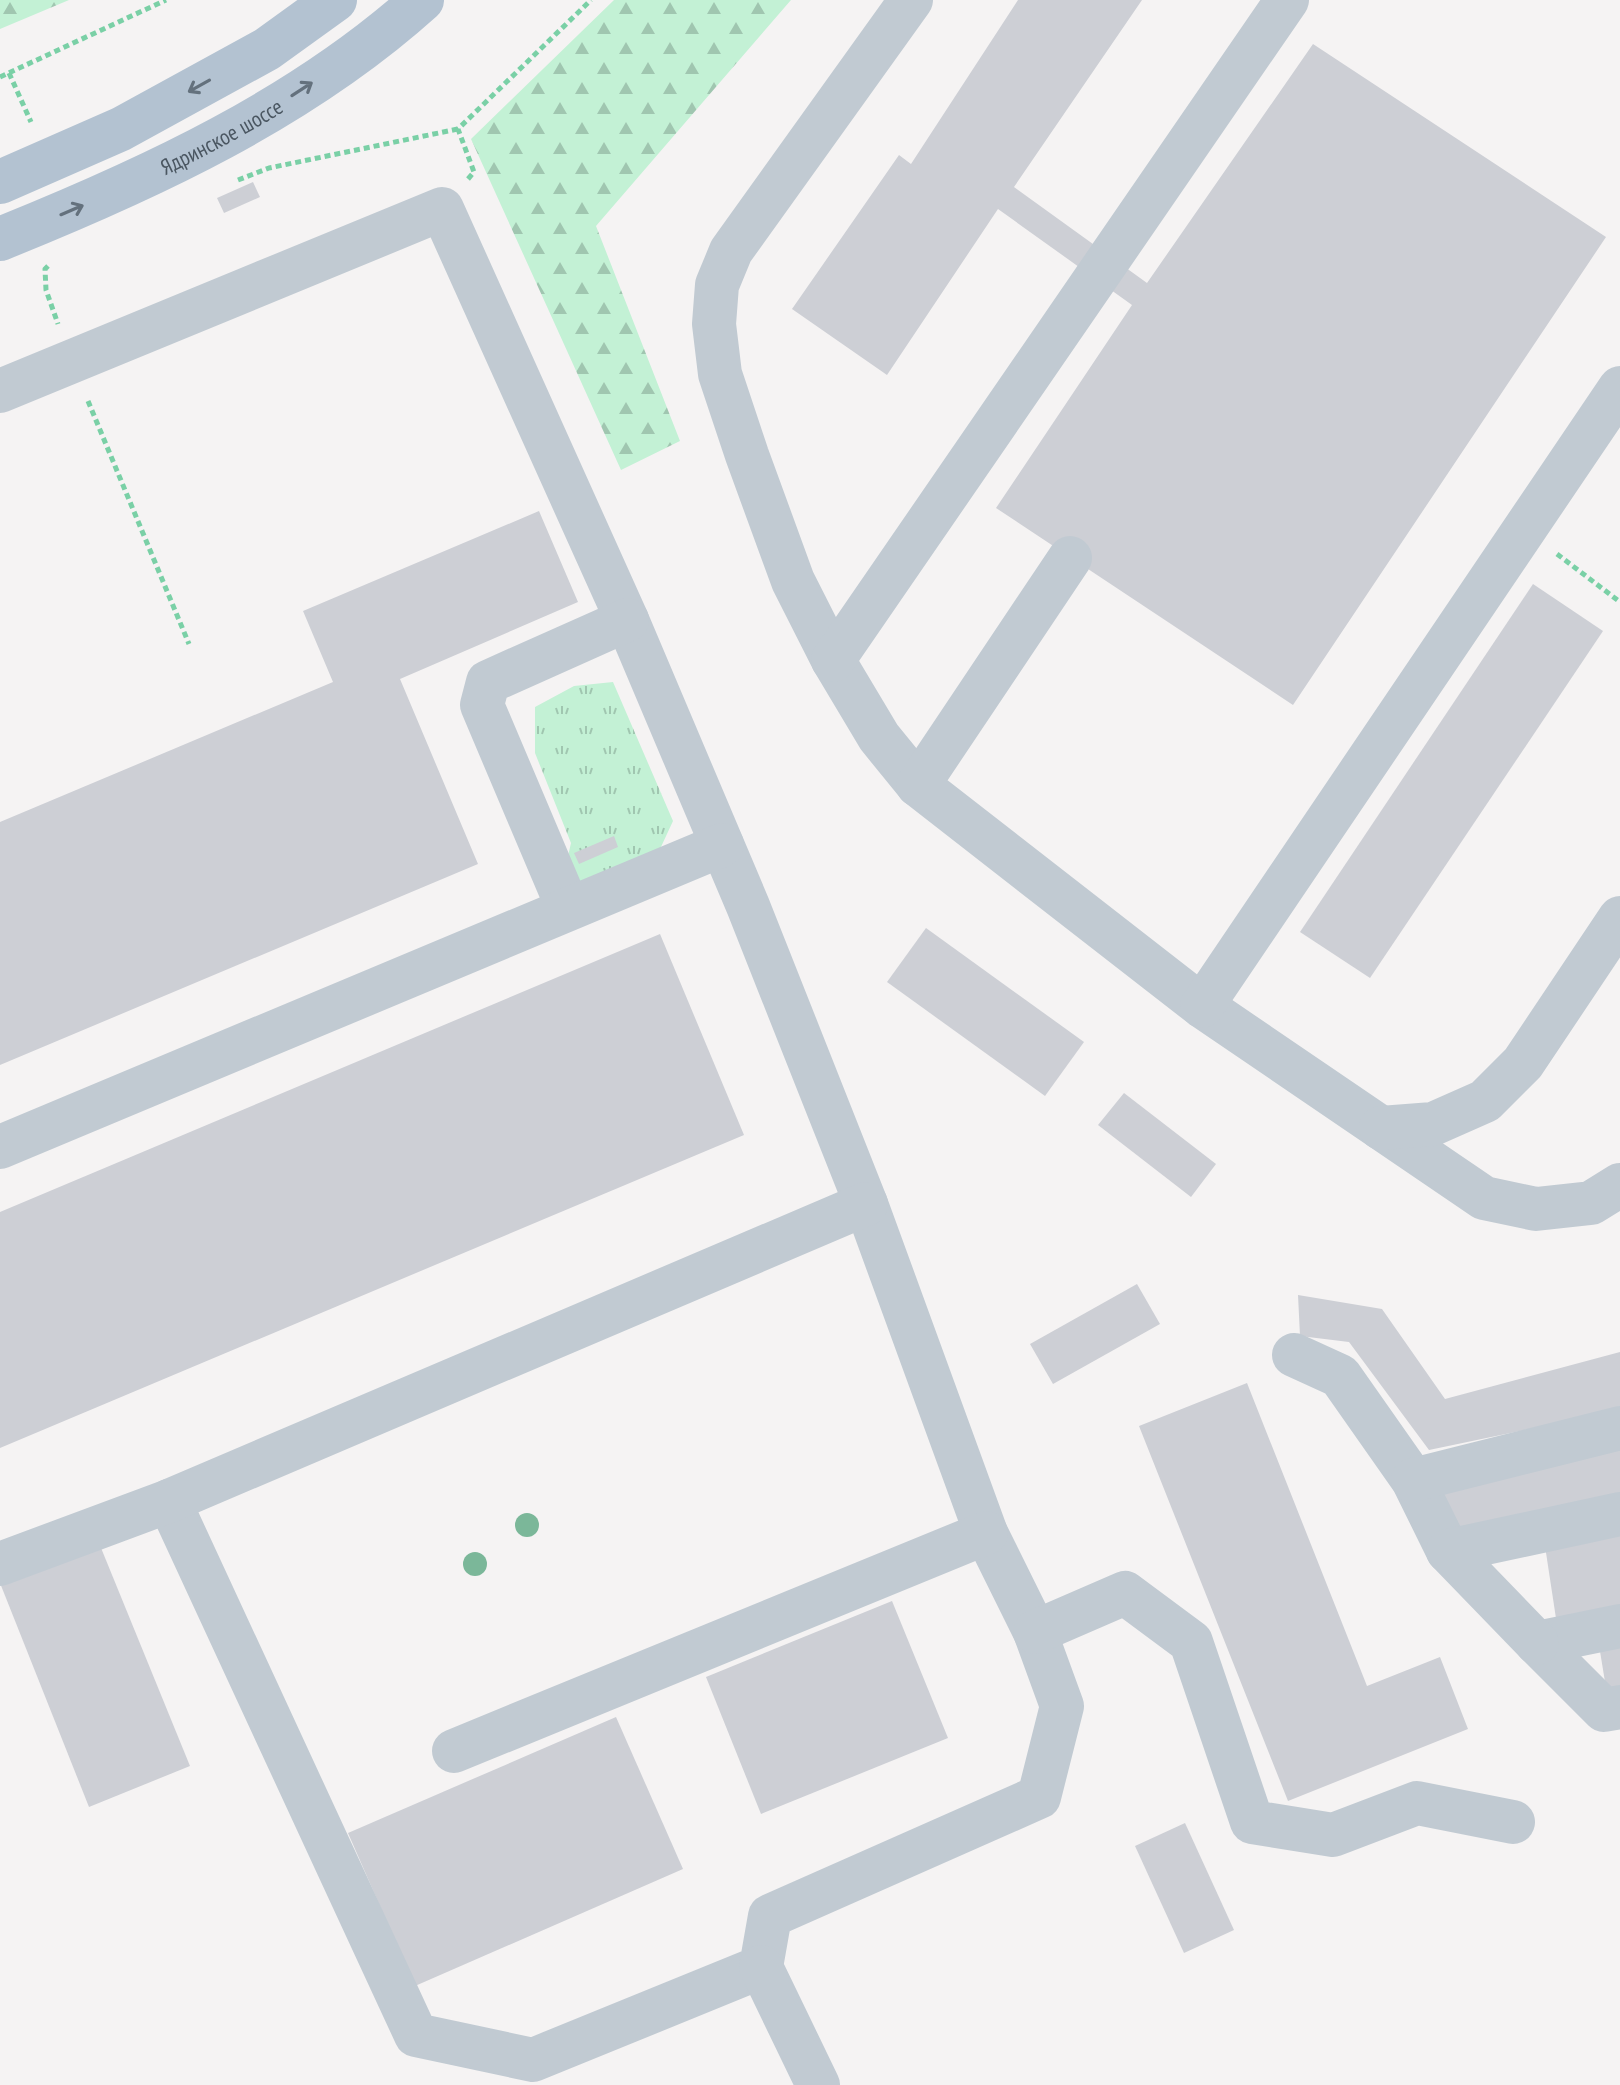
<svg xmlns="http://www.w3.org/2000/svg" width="1620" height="2085" font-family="'PT Sans Narrow',sans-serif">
	<defs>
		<pattern id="grass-tufts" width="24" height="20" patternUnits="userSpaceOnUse" patternTransform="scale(2)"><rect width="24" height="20" fill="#c3f1d5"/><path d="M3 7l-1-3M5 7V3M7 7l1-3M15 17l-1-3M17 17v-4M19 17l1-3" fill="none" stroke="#a0c6b0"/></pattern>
		<pattern id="forest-firs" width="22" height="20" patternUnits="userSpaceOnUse" patternTransform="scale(2)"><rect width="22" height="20" fill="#c3f1d5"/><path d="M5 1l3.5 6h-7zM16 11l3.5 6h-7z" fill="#a0c6b0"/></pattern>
	</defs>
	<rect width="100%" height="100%" fill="#f5f3f3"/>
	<polygon fill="url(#grass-tufts)" points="613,682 673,821 654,862 584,893 564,873 571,843 535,753 535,707 574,686"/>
	<g fill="url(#forest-firs)">
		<polygon points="0,0 69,0 0,29"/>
		<polygon points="614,0 791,0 596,226 680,441 621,470 471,139"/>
	</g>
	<g fill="#cdcfd5">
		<polygon points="1018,0 1142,0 1014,187 1147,283 1313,44 1606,237 1293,705 996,508 1132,305 998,209 887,375 792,309 899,155 911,164"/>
		<polygon points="253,182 260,197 224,213 217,198"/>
		<polygon points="539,511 578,602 400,679 478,864 0,1065 0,822 333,682 303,611"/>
		<polygon points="1533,584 1603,631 1370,978 1300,932"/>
		<polygon points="614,836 618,847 579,864 574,853"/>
		<polygon points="926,928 1084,1042 1045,1096 887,982"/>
		<polygon points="660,934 744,1135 0,1448 0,1212"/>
		<polygon points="1124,1093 1216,1164 1191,1197 1098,1125"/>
		<polygon points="1137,1284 1160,1324 1053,1384 1030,1344"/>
		<polygon points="1298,1295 1382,1309 1445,1399 1620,1352 1620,1410 1429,1450 1349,1342 1300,1336"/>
		<polygon points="1247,1383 1367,1686 1440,1657 1468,1729 1288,1801 1139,1426"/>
		<polygon points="1620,1447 1620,1493 1456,1530 1438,1489"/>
		<polygon points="1620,1532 1620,1614 1557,1625 1545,1546"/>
		<polygon points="99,1543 190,1766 89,1807 0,1583"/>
		<polygon points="892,1601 948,1738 761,1814 706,1677"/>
		<polygon points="1620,1642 1620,1686 1606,1688 1599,1645"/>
		<polygon points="616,1717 683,1869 415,1986 348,1833"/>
		<polygon points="1185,1823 1234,1930 1184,1953 1135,1846"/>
	</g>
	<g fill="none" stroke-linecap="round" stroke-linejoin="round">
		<g stroke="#7ad0a6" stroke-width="5" stroke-dasharray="6 4" stroke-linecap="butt">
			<polyline points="9,73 31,122"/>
			<polyline points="0,77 166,0"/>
			<polyline points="468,179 474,172 458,129 591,0"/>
			<polyline points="238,180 269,168 458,129"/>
			<polyline points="48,266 45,269 46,290 58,324"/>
			<polyline points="88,401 189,644"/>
			<polyline points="1557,554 1620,602"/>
		</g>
		<g stroke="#c1cad2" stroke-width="44">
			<polyline points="911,0 731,251 717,285 714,324 720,374 747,455 793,581 833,660 879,737 918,785"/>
			<polyline points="0,391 442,209 627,620 748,906 866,1204 986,1533 1035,1632 1062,1706 1039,1797 770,1916 761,1967 533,2060 416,2035 169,1501"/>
			<polyline points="1070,558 918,785 1202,1006 1484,1198 1536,1209 1591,1203 1620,1185"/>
			<polyline points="833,660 1287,0"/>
			<polyline points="568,908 482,705 488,682 627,620"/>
			<polyline points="1202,1006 1620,388"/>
			<polyline points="1381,1128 1433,1124 1485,1101 1523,1063 1620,918"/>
			<polyline points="0,1147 722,845"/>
			<polyline points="1294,1355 1340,1376 1413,1480 1448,1551"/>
			<polyline points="1413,1480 1620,1428"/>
			<polyline points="0,1564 169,1501 866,1204"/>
			<polyline points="1620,1626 1537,1643 1604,1710 1620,1707"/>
			<polyline points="1035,1632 1125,1593 1191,1642 1252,1822 1333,1835 1417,1803 1513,1822"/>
			<polyline points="1537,1643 1448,1551 1620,1514"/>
			<polyline points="454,1751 986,1533"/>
			<polyline points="761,1967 818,2085"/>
		</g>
		<g stroke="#b3c2d1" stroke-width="44">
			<polyline points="0,182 121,129 267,49 335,0"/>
			<path id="s1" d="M0,239C149,179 301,109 422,0"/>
		</g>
	</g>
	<g fill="#7bb799">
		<circle cx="527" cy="1525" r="12"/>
		<circle cx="475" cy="1564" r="12"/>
	</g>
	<defs><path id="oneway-shaft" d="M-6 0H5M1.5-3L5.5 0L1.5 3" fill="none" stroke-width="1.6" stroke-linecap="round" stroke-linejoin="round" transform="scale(2)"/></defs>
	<g stroke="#64717d">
		<use href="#oneway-shaft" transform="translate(199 86) rotate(151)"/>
		<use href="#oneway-shaft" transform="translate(302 89) rotate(-33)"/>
		<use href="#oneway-shaft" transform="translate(72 210) rotate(-23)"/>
	</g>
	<g text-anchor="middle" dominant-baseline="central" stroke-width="8" stroke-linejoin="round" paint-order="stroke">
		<g font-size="22" fill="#4a5661" stroke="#fff">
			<text stroke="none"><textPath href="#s1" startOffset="244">Ядринское шоссе</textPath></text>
		</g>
	</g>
</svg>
